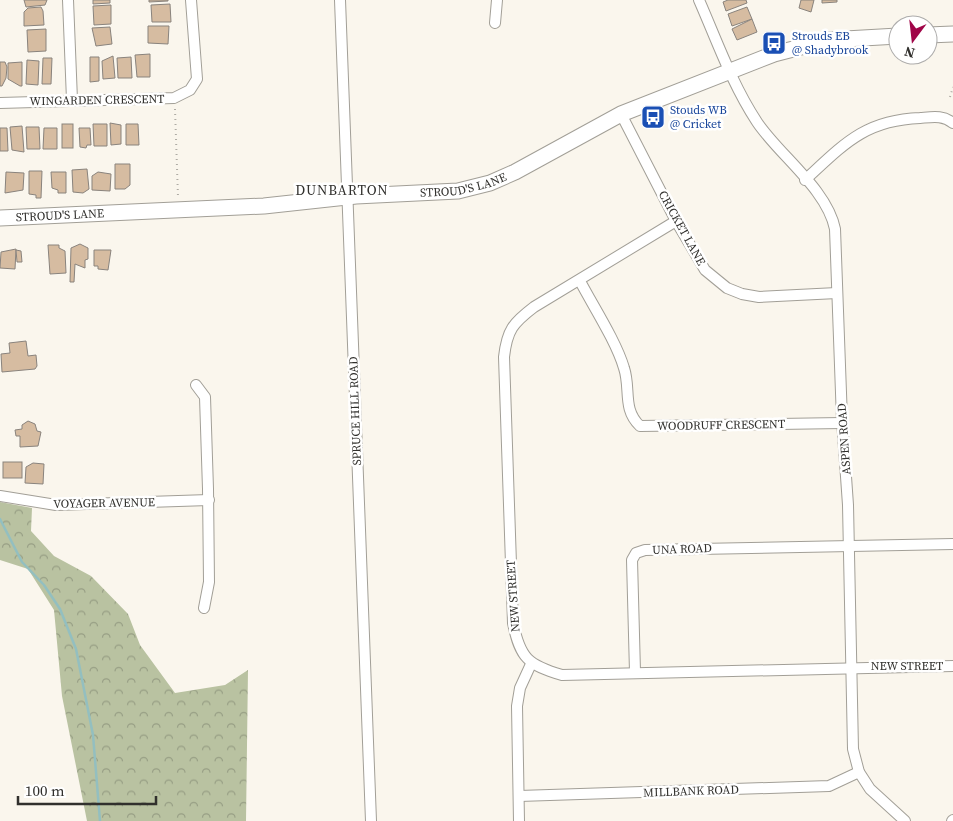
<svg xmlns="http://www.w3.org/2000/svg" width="953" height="821" font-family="'Source Serif 4',serif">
	<defs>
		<pattern id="forest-crowns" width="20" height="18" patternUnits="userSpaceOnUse" patternTransform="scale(1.25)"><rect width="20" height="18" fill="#b9c2a1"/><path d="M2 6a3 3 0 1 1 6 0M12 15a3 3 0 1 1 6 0" fill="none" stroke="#979e84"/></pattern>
	</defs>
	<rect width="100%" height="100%" fill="#faf6ed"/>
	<polygon fill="url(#forest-crowns)" points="0,502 32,508 31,531 54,556 91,576 128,614 140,645 175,693 225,685 248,670 246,821 87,821 62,696 54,610 28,569 0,560"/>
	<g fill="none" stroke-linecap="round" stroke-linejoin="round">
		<polyline stroke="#93bfc0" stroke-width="2.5" points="0,519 22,562 44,585 60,609 76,649 93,735 100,821"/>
	</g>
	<g fill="#d6bca1" stroke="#89837d">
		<polygon points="47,0 45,5 26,7 24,0"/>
		<polygon points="93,0 110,0 110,3 93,4"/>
		<polygon points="149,0 168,0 168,1 149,2"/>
		<polygon points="728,0 746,0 747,3 726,11 723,2"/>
		<polygon points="801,0 814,0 811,12 799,8"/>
		<polygon points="822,0 837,0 837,2 822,3"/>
		<polygon points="170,4 171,22 152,22 151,5"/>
		<polygon points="111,5 111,24 94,25 93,6"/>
		<polygon points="41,7 43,11 44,25 24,26 24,12 28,8"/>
		<polygon points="747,7 752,19 732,26 728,14"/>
		<polygon points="752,19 757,32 737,40 732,29"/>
		<polygon points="148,26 169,26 168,44 148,43"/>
		<polygon points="110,27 112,44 96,46 92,28"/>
		<polygon points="46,29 46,51 28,52 27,30"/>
		<polygon points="150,54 150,77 137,77 135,55"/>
		<polygon points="113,56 115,78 103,79 102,61"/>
		<polygon points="90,57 99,57 99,81 90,82"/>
		<polygon points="131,57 132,78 118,78 117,58"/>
		<polygon points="43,58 52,58 51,84 42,84"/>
		<polygon points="27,60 39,61 38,85 26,84"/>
		<polygon points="0,62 5,62 7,67 6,78 2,86 0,86"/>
		<polygon points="22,62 22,86 20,86 8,79 8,63"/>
		<polygon points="110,123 121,125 121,144 111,145"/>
		<rect x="62" y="124" width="11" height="24"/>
		<polygon points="93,124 107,124 107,146 94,146"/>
		<polygon points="126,124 138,124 139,145 126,145"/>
		<polygon points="22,126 24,152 12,150 10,127"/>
		<polygon points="26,127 39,127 40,149 27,149"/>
		<polygon points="0,128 7,128 8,151 0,151"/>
		<polygon points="44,128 57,128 57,149 43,149"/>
		<polygon points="79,128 90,128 91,145 87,145 86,148 80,147"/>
		<polygon points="115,164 130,164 130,185 125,189 115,189"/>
		<polygon points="87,169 89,189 83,193 73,192 72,170"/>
		<polygon points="29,171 42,171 41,198 36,198 36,195 29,194"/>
		<polygon points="6,172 24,173 23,190 5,193"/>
		<polygon points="51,172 66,172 66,193 58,193 58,190 52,188"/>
		<polygon points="98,172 111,174 110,191 92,190 92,176"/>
		<polygon points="80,244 88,248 88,259 85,260 85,268 75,264 74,282 70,282 71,248"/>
		<polygon points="48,245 59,245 59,248 65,251 66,273 50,274"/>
		<polygon points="16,249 15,269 0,268 1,252"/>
		<polygon points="16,250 21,251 22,262 17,262"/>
		<polygon points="94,250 111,250 108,270 98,269 98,266 94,266"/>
		<polygon points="26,341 28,356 36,355 37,366 35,369 2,372 1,354 10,353 9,343"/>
		<polygon points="28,421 35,424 37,431 41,432 38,446 20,447 20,436 16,436 15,430 22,429 22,425"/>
		<rect x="3" y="462" width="19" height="16"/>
		<polygon points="33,463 44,464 43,484 25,483 26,467"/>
	</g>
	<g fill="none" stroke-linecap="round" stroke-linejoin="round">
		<g stroke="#a29f97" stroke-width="12">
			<g id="street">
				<polyline points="68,0 72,100"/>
				<polyline points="340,0 371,821"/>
				<path d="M699,0C717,41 732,84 757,122C779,155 827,189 835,229L842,420L848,505L853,749L859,772L870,789L905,821"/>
				<polyline points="495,23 497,0"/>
				<polyline points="0,103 174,98 190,90 197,79 191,0"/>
				<polyline points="621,114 676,221 705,270 727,288 742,294 759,297 837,293"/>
				<path d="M805,180C844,144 865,120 920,118C933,117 943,115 953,123"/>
				<path d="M676,221L534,307C513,323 507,330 504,357L513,623C520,658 528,665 562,675L953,666"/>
				<path d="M580,281C593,306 616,341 624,368C631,389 622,409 640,426L842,423"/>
				<polyline points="196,385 205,397 208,489 209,582 204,608"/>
				<polyline points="0,496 56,505 209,500"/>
				<polyline points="635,672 632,560 636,553 645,550 953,544"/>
				<polyline points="519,796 829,786 859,772"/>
				<polyline points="519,821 517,706 520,688 531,664"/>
				<polyline points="952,821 953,820"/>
			</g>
		</g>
		<g stroke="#a29f97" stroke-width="17">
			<g id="secondary">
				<polyline points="928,35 953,34"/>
				<path id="s1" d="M0,218L264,206L356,196L458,191L490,183L515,172L621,114L774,54L828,40L898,36"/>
			</g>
		</g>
		<g stroke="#aeaba4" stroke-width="2" stroke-dasharray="1 4" stroke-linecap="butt">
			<polyline points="950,97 953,87"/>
			<polyline points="175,109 178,197"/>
		</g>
		<use href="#street" stroke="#fff" stroke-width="10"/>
		<use href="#secondary" stroke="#fff" stroke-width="15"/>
	</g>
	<defs>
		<g id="bus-square" transform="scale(1.25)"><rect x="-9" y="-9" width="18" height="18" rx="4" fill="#1a4fb4" stroke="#fff"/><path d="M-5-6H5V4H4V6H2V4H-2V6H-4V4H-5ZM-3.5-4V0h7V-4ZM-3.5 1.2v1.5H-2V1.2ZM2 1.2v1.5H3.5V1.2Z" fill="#fff"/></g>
	</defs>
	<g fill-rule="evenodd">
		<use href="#bus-square" x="774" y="43"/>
		<use href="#bus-square" x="653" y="117"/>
	</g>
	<g text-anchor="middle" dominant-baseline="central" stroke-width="5" stroke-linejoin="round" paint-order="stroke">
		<g font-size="12" fill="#164399" stroke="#fff" text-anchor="start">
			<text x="792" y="36">Strouds EB<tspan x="792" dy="14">@ Shadybrook</tspan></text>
			<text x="670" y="110">Stouds WB<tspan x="670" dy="14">@ Cricket</tspan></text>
		</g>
		<g font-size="12" fill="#31302d" stroke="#fff">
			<text transform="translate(97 100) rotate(-1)">WINGARDEN CRESCENT</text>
			<text stroke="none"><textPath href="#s1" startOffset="465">STROUD'S LANE</textPath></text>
			<text stroke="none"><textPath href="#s1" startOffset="60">STROUD'S LANE</textPath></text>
			<text transform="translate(682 228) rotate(61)">CRICKET LANE</text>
			<text transform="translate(355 411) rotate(-92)">SPRUCE HILL ROAD</text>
			<text transform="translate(721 425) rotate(-1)">WOODRUFF CRESCENT</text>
			<text transform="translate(844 439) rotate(-94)">ASPEN ROAD</text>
			<text transform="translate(104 503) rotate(-1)">VOYAGER AVENUE</text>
			<text transform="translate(682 549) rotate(-2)">UNA ROAD</text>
			<text transform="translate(513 596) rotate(-94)">NEW STREET</text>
			<text x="907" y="666">NEW STREET</text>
			<text transform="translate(691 791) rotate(-2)">MILLBANK ROAD</text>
		</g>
		<g font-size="14" letter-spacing="1" fill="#31302d" stroke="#fff">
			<text x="342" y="190">DUNBARTON</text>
		</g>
	</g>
	<g transform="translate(913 40) rotate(195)"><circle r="24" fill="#ffffff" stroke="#adacab"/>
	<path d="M0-4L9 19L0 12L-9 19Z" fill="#a00548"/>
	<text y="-8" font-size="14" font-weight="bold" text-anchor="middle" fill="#31302d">N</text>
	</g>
	<path d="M18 796v8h138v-8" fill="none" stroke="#31302d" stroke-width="2.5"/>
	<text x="25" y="796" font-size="15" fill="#31302d" stroke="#ffffff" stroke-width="4" paint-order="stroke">100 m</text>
</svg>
